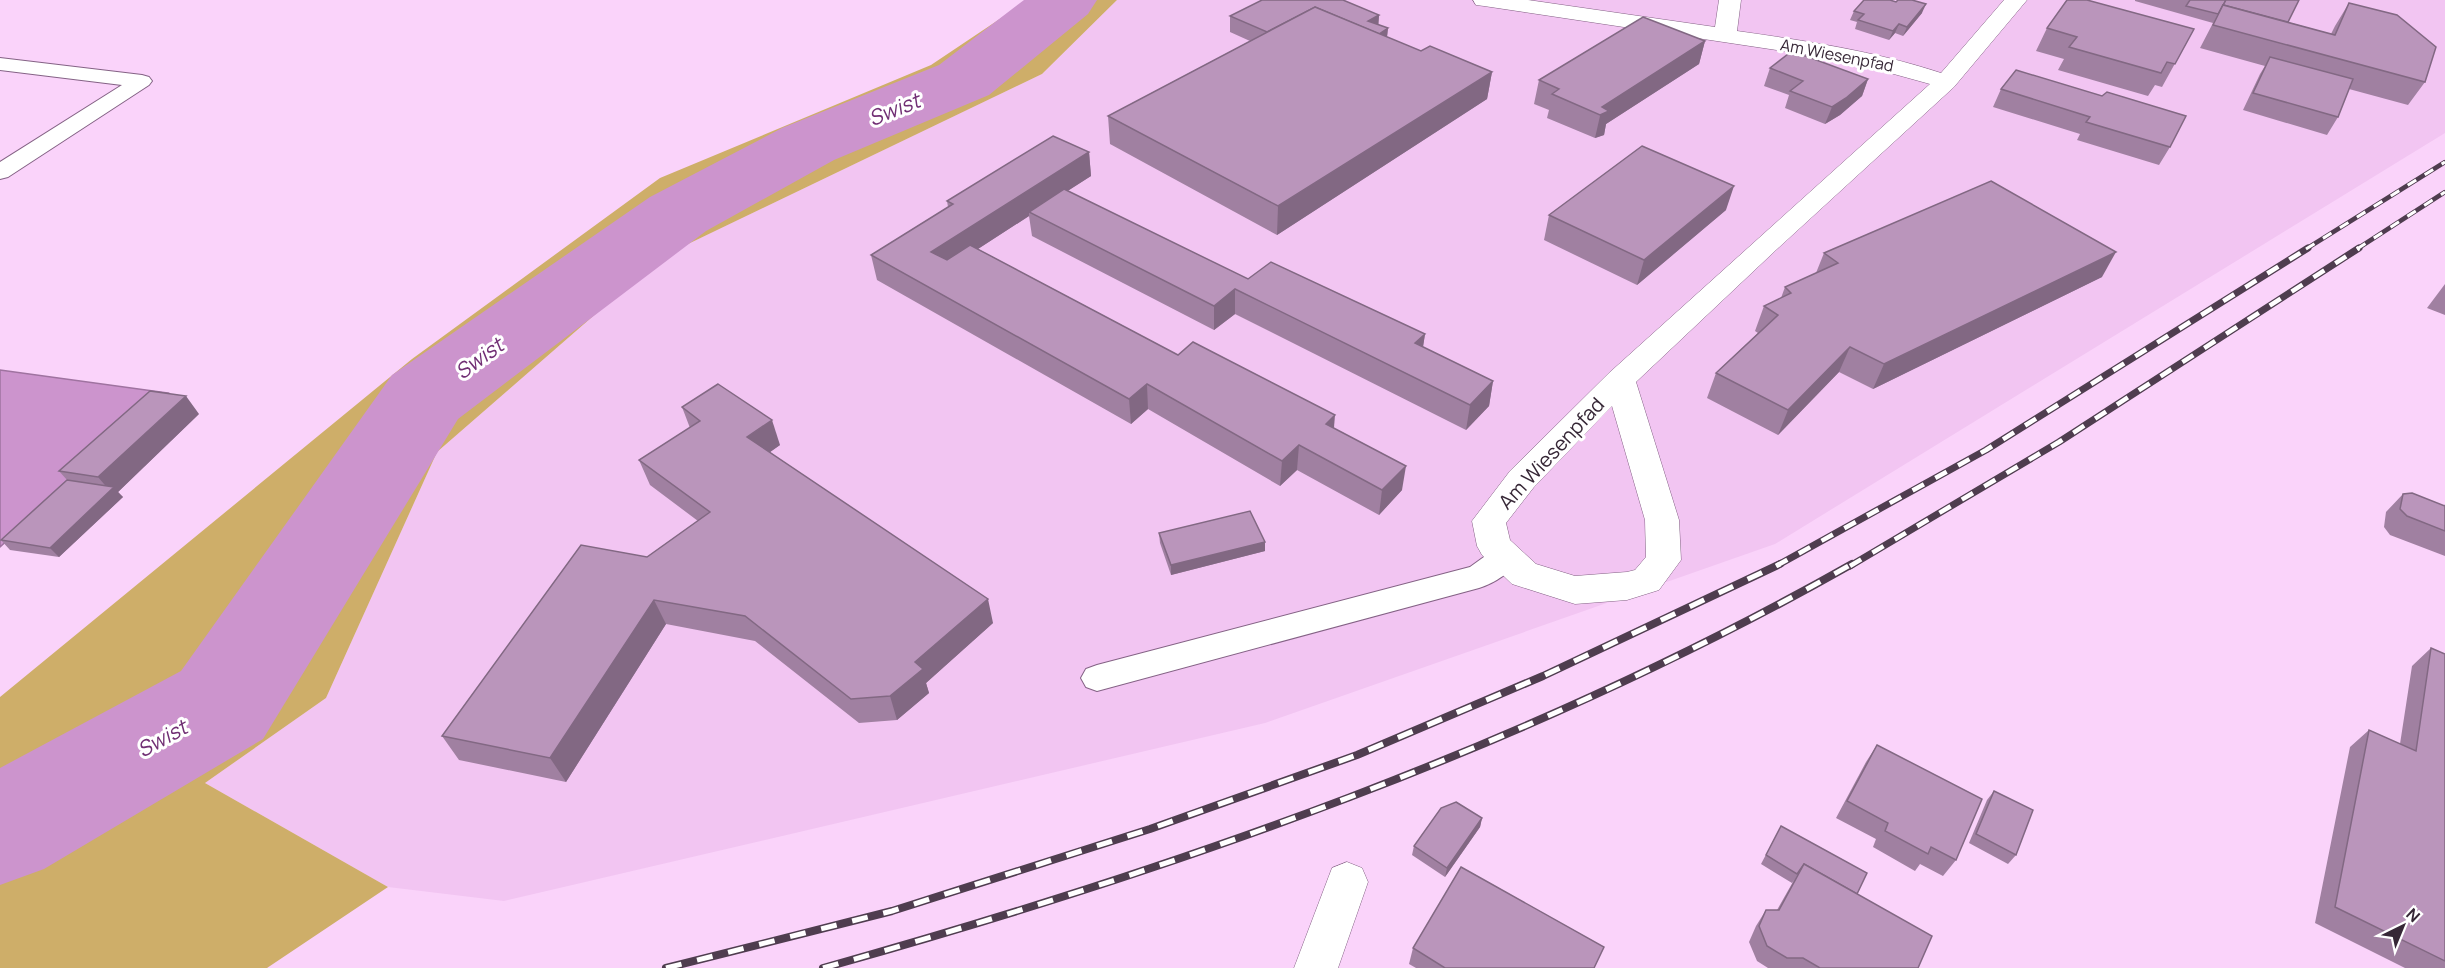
<svg xmlns="http://www.w3.org/2000/svg" width="2445" height="968" font-family="Manrope,sans-serif">
	<rect width="100%" height="100%" fill="#fad3fa"/>
	<polygon fill="#f2c5f2" points="1117,0 2445,0 2445,133 1775,544 1265,723 504,901 388,887 205,783 326,698 437,452 661,257 1042,74"/>
	<polygon fill="#ceae69" points="1028,0 1117,0 1042,74 661,257 437,452 326,698 205,783 388,887 267,968 0,968 0,697 412,359 660,178 931,65"/>
	<polygon fill="#cc94cd" stroke="#9f73a0" stroke-width="1.5" points="0,370 168,393 0,547"/>
	<g fill="none" stroke-linecap="round" stroke-linejoin="round">
		<polygon fill="#cc94cd" fill-rule="evenodd" points="1024,0 1097,0 1088,14 989,95 834,160 706,231 458,419 263,739 44,869 0,885 0,768 181,671 392,375 650,197 782,128 939,65"/>
		<g stroke="#846285" stroke-width="2">
			<g id="service">
				<polygon points="0,58 142,75 149,77 152,81 149,85 8,177 0,179 0,162 122,85 0,70"/>
				<path d="M1506,546L1517,549L1521,557C1513,571 1495,583 1479,588L1097,691L1086,687L1081,678L1086,669L1097,665L1470,567L1495,549Z"/>
			</g>
		</g>
		<g stroke="#846285" stroke-width="1">
			<g id="minor">
				<path d="M1473,0H1528L1715,27L1719,0H1741L1737,31C1807,41 1874,51 1941,73L2004,0H2027L1954,87L1776,250L1636,382L1679,520L1681,560L1659,590L1627,600L1575,604L1512,584L1482,555L1477,546L1472,521L1510,471L1609,373L1930,84L1843,60L1484,6L1476,5ZM1612,406L1645,520L1646,557L1635,570L1627,572L1575,576L1536,564L1510,540L1506,523L1534,487Z"/>
				<polygon points="1347,862 1362,868 1368,882 1338,968 1294,968 1332,868"/>
			</g>
		</g>
		<use href="#service" fill="#fff" fill-rule="evenodd"/>
		<use href="#minor" fill="#fff" fill-rule="evenodd"/>
		<g stroke="#4f3d4f" stroke-width="4.5">
			<g id="rail-far2">
				<polyline points="2306,249 2445,162"/>
				<polyline points="2357,249 2445,192"/>
			</g>
		</g>
		<g stroke="#4f3d4f" stroke-width="7">
			<g id="rail-far1">
				<polyline points="1776,566 1986,450 2308,248"/>
				<polyline points="1850,566 2059,442 2359,248"/>
			</g>
		</g>
		<g stroke="#4f3d4f" stroke-width="8">
			<g id="rail">
				<polyline points="666,968 892,911 1150,829 1357,755 1543,676 1780,564"/>
				<path d="M823,968C1177,869 1531,746 1852,564"/>
			</g>
		</g>
		<use href="#rail-far2" stroke="#fff" stroke-width="3" stroke-dasharray="10" stroke-linecap="butt"/>
		<use href="#rail-far1" stroke="#fff" stroke-width="4.5" stroke-dasharray="13" stroke-linecap="butt"/>
		<use href="#rail" stroke="#fff" stroke-width="5" stroke-dasharray="16" stroke-linecap="butt"/>
	</g>
	<g fill="#a080a1">
		<polygon points="2135,0 2299,0 2288,22 2331,34 2335,26 2349,3 2425,82 2408,105 2349,89 2338,117 2327,135 2243,110 2260,74 2265,66 2200,48 2213,23 2135,1"/>
		<polygon points="1854,11 1922,13 1903,36 1895,33 1889,40 1855,29 1857,22 1850,20"/>
		<polygon points="1379,15 1378,25 1388,28 1387,37 1421,51 1492,72 1487,99 1277,235 1110,144 1108,116 1250,41 1230,32 1230,16"/>
		<polygon points="2047,28 2194,29 2162,87 2155,85 2148,96 2058,70 2064,59 2036,51"/>
		<polygon points="1705,41 1699,64 1606,124 1604,135 1595,138 1547,118 1549,110 1534,104 1539,80"/>
		<polygon points="1770,68 1868,79 1862,96 1840,115 1825,124 1785,108 1789,95 1764,86"/>
		<polygon points="2016,70 2170,147 2159,165 2077,140 2080,134 1993,107 2001,89"/>
		<polygon points="1089,152 1091,176 1067,191 1248,279 1425,334 1423,347 1493,381 1489,406 1466,430 1235,314 1214,330 1032,236 1029,216 978,249 1178,355 1334,429 1402,490 1379,515 1297,470 1280,486 1148,409 1131,424 877,280 871,255 948,207 947,201"/>
		<polygon points="1726,210 1637,285 1544,240 1549,215"/>
		<polygon points="1824,253 2102,277 1873,389 1839,372 1778,435 1707,398 1716,373 1758,333 1755,331 1764,306 1781,298 1785,287 1816,273"/>
		<polygon points="2445,284 2445,315 2427,308"/>
		<polygon points="682,407 780,445 770,452 993,623 926,683 929,693 897,720 859,723 755,641 666,624 566,782 459,760 442,736 647,557 698,521 650,485 639,460 690,428"/>
		<polygon points="199,414 118,492 123,497 59,557 10,550 1,540 67,480 59,471"/>
		<polygon points="2403,494 2444,506 2445,504 2445,556 2390,535 2384,527 2386,512"/>
		<polygon points="1159,533 1265,542 1265,551 1171,575 1160,543"/>
		<polygon points="2431,648 2445,654 2445,968 2405,968 2315,923 2350,747 2369,730 2400,744 2412,666"/>
		<polygon points="1877,745 1956,860 1943,876 1920,864 1915,871 1873,847 1876,839 1836,818 1866,762"/>
		<polygon points="1994,791 2016,855 2008,864 1969,843 1987,800"/>
		<polygon points="1482,818 1480,827 1445,877 1412,855 1414,846"/>
		<polygon points="1781,826 1857,894 1918,968 1768,968 1757,961 1749,942 1756,926 1766,910 1777,910 1794,880 1792,883 1761,864"/>
		<polygon points="1413,948 1594,968 1416,968 1409,964"/>
	</g>
	<g fill="#826883">
		<polygon points="1926,4 1922,13 1903,36 1907,27"/>
		<polygon points="1379,15 1378,32 1368,21"/>
		<polygon points="1899,24 1895,33 1889,40 1893,31"/>
		<polygon points="1388,28 1386,45 1369,40"/>
		<polygon points="1705,41 1699,64 1606,124 1604,135 1595,138 1602,107"/>
		<polygon points="1492,72 1487,99 1277,235 1278,206"/>
		<polygon points="1868,79 1862,96 1840,115 1825,124 1832,107"/>
		<polygon points="1089,152 1091,176 1032,214 1029,212 1029,216 936,276 931,252"/>
		<polygon points="1734,186 1726,210 1637,285 1644,260"/>
		<polygon points="2116,252 2102,277 1873,389 1884,364"/>
		<polygon points="1235,289 1235,314 1214,330 1214,306"/>
		<polygon points="1425,334 1421,359 1415,343"/>
		<polygon points="1850,347 1839,372 1778,435 1788,410"/>
		<polygon points="1493,381 1489,406 1466,430 1470,405"/>
		<polygon points="1147,384 1148,409 1131,424 1129,399"/>
		<polygon points="186,396 199,414 118,492 123,497 59,557 50,548 110,491 98,477"/>
		<polygon points="1335,415 1333,440 1326,424"/>
		<polygon points="772,420 780,445 756,462 747,437"/>
		<polygon points="1299,445 1297,470 1280,486 1282,461"/>
		<polygon points="1406,466 1402,490 1379,515 1382,490"/>
		<polygon points="1265,542 1265,551 1171,575 1171,565"/>
		<polygon points="988,599 993,623 926,683 929,693 897,720 890,696 915,662"/>
		<polygon points="654,600 666,624 566,782 550,758"/>
		<polygon points="1482,818 1480,827 1445,877 1447,868"/>
	</g>
	<g fill="#ba95bb" stroke="#826883" stroke-width="1.5">
		<polygon points="1262,0 1343,0 1379,15 1368,21 1388,28 1379,34 1315,7 1267,32 1230,16"/>
		<polygon points="1864,0 1890,0 1896,2 1898,0 1912,0 1926,4 1907,27 1899,24 1893,31 1858,20 1864,14 1854,11"/>
		<polygon points="2067,0 2087,0 2194,29 2175,64 2167,62 2161,73 2069,47 2077,37 2047,28"/>
		<polygon points="2190,0 2226,0 2218,14 2186,6"/>
		<polygon points="2226,0 2299,0 2288,22 2223,5 2220,11"/>
		<polygon points="2349,3 2397,15 2436,47 2425,82 2213,25 2223,5 2335,35"/>
		<polygon points="1315,7 1421,51 1430,46 1492,72 1278,206 1108,116"/>
		<polygon points="1643,17 1705,41 1602,107 1609,111 1600,115 1552,94 1559,89 1539,80"/>
		<polygon points="1792,51 1868,79 1846,98 1832,107 1790,91 1803,81 1770,68"/>
		<polygon points="2270,57 2353,79 2338,117 2253,93"/>
		<polygon points="2016,70 2102,96 2107,92 2186,116 2170,147 2086,122 2090,117 2001,89"/>
		<polygon points="1053,136 1089,152 931,252 947,260 970,245 1178,355 1193,342 1335,415 1326,424 1406,466 1382,490 1299,445 1282,461 1147,384 1129,399 871,255 953,204 947,201"/>
		<polygon points="1642,146 1734,186 1644,260 1549,215"/>
		<polygon points="1991,181 2116,252 1884,364 1850,347 1788,410 1716,373 1778,315 1764,306 1791,293 1785,287 1838,263 1824,253"/>
		<polygon points="1064,189 1248,279 1271,262 1425,334 1415,343 1493,381 1470,405 1235,289 1214,306 1029,212"/>
		<polygon points="718,384 772,420 747,437 988,599 915,662 923,669 890,696 851,699 745,616 654,600 550,758 442,736 581,545 647,557 710,512 639,460 700,421 682,407"/>
		<polygon points="150,391 186,396 98,477 59,471"/>
		<polygon points="67,480 114,487 50,548 1,540"/>
		<polygon points="2412,493 2445,506 2445,531 2407,516 2400,509 2403,494"/>
		<polygon points="1250,511 1265,542 1171,565 1159,533"/>
		<polygon points="2431,648 2445,654 2445,961 2335,907 2369,730 2416,751"/>
		<polygon points="1877,745 1982,799 1956,860 1931,847 1928,854 1885,831 1888,823 1847,801"/>
		<polygon points="1994,791 2033,810 2016,855 1976,834"/>
		<polygon points="1456,802 1482,818 1447,868 1414,846 1441,808"/>
		<polygon points="1781,826 1867,873 1857,894 1804,864 1797,874 1766,855"/>
		<polygon points="1804,864 1932,936 1918,968 1820,968 1803,958 1787,958 1767,946 1759,926 1766,910 1779,910"/>
		<polygon points="1461,867 1604,947 1594,968 1445,968 1413,948"/>
	</g>
	<g text-anchor="middle" dominant-baseline="central" stroke-width="6" stroke-linejoin="round" paint-order="stroke">
		<g font-size="16" fill="#362736" stroke="#fff">
			<text transform="translate(1837 55) rotate(11)">Am Wiesenpfad</text>
		</g>
		<g font-size="20" fill="#362736" stroke="#fff">
			<text transform="translate(1551 453) rotate(-47)">Am Wiesenpfad</text>
		</g>
		<g font-size="21" font-style="italic" fill="#712f74" stroke="#fff">
			<text transform="translate(894 109) rotate(-22)">Swist</text>
			<text transform="translate(479 358) rotate(-36)">Swist</text>
			<text transform="translate(162 738) rotate(-29)">Swist</text>
		</g>
	</g>
	<g transform="translate(2403 926) rotate(43)" stroke="#ffffff" stroke-width="4.5" paint-order="stroke">
	<path d="M0-4.5L10 22L0 15L-10 22Z" fill="#362736"/>
	<text y="-9" font-size="16" font-weight="bold" text-anchor="middle" fill="#362736">N</text>
	</g>
</svg>
